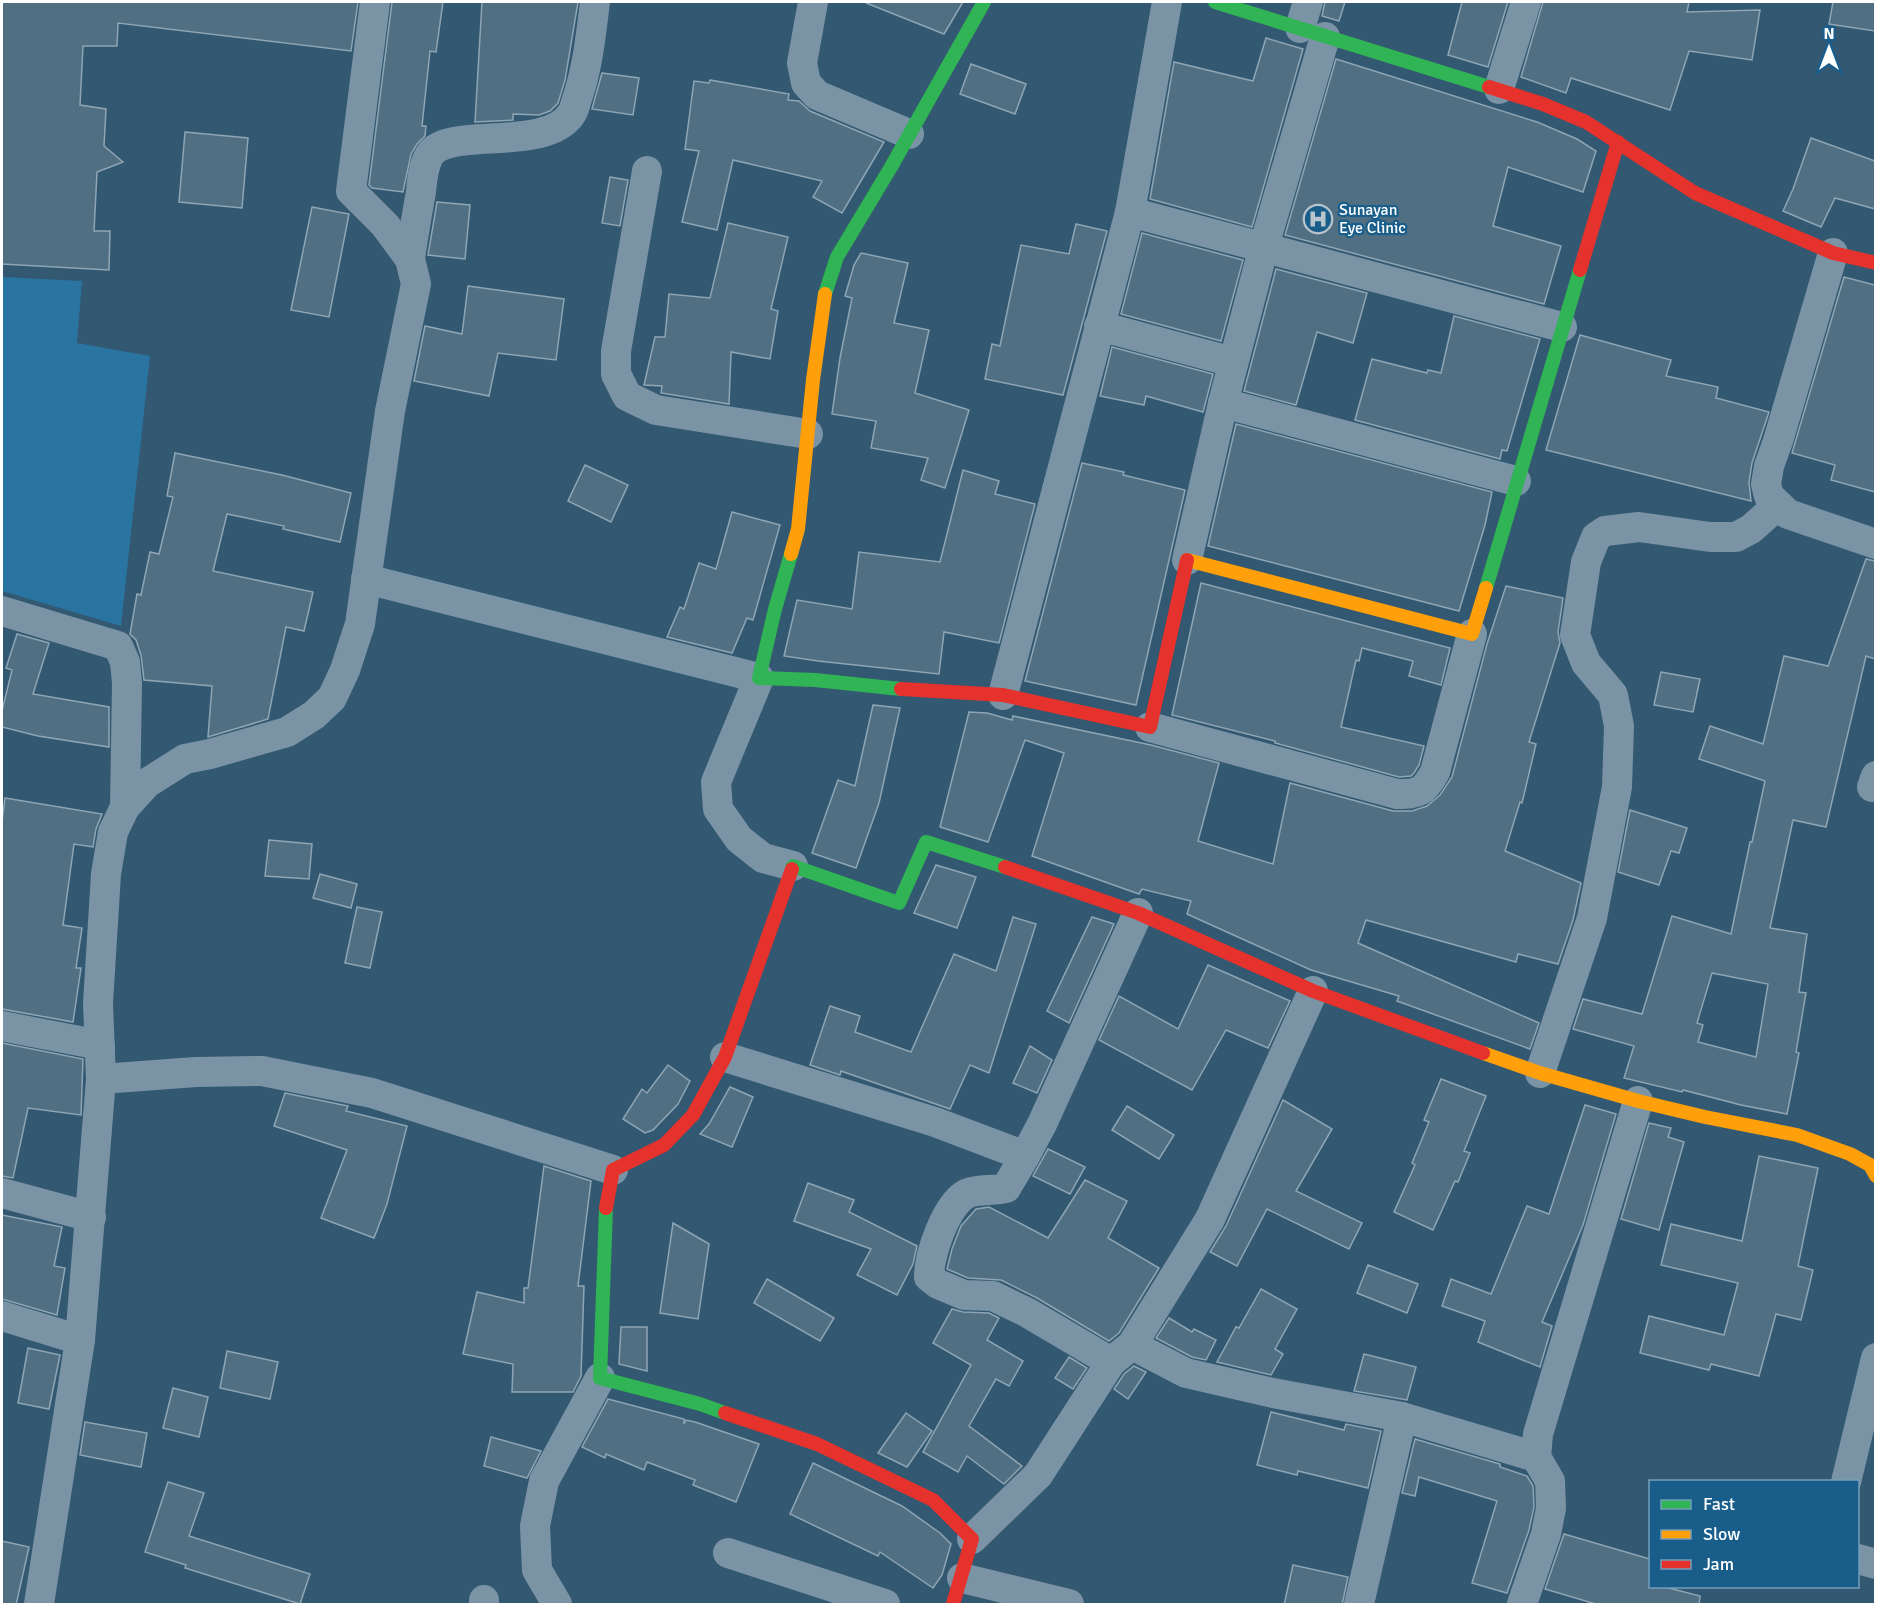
<svg xmlns="http://www.w3.org/2000/svg" width="1877" height="1606" font-family="Signika,sans-serif">
	<rect width="100%" height="100%" fill="#335871"/>
	<polygon fill="#2974a0" points="2,277 82,281 77,343 150,356 121,626 2,591"/>
	<g fill="#516f83" stroke="#8ea5b4" stroke-width="1.5" fill-rule="evenodd">
		<polygon points="2,2 358,2 351,51 118,23 117,46 83,46 80,105 106,109 104,146 123,162 97,172 94,231 110,231 109,270 2,264"/>
		<polygon points="392,2 443,2 436,52 430,51 422,126 426,126 425,136 417,144 411,154 403,192 372,188 369,185"/>
		<polygon points="482,2 578,2 565,80 558,103 550,111 539,115 513,114 513,120 475,122"/>
		<polygon points="866,2 963,2 944,34 866,3"/>
		<polygon points="1325,2 1345,2 1339,21 1322,16"/>
		<polygon points="1462,2 1508,2 1488,67 1448,55"/>
		<polygon points="1543,2 1689,2 1687,12 1760,10 1752,60 1689,51 1670,110 1571,78 1566,93 1521,77"/>
		<polygon points="1833,2 1875,2 1875,31 1829,24"/>
		<polygon points="1266,38 1303,49 1252,227 1150,199 1174,62 1253,81"/>
		<polygon points="1336,59 1537,122 1577,139 1596,151 1583,192 1508,167 1493,226 1561,246 1544,304 1285,235"/>
		<polygon points="971,64 1026,84 1015,114 960,94"/>
		<polygon points="602,73 639,78 633,115 592,109"/>
		<polygon points="710,80 789,94 788,100 799,101 810,111 884,142 842,213 813,197 822,181 733,160 717,230 682,222 699,151 685,149 694,81 709,83"/>
		<polygon points="185,132 248,138 242,208 179,202"/>
		<polygon points="1811,138 1875,161 1875,209 1835,198 1821,227 1783,211 1793,189"/>
		<polygon points="610,177 628,180 620,226 602,223"/>
		<polygon points="437,202 470,205 465,259 428,255"/>
		<polygon points="312,207 349,214 329,317 291,310"/>
		<polygon points="728,223 788,237 771,309 778,311 770,359 731,352 729,404 661,393 662,386 644,385 655,337 665,337 669,294 710,298"/>
		<polygon points="1076,224 1107,231 1063,395 985,379 992,344 1000,346 1021,245 1069,254"/>
		<polygon points="1142,233 1243,260 1221,341 1121,314"/>
		<polygon points="861,253 908,263 894,323 929,330 915,393 969,410 945,488 921,480 928,458 871,448 876,421 832,414 840,358 852,298 845,296 854,265"/>
		<polygon points="1276,269 1367,293 1353,343 1317,332 1296,405 1244,391"/>
		<polygon points="1844,277 1875,285 1875,492 1831,480 1835,465 1792,453"/>
		<polygon points="468,286 564,299 556,360 498,353 489,396 414,381 425,326 462,334"/>
		<polygon points="1454,316 1540,339 1507,451 1502,450 1500,459 1355,420 1372,359 1427,373 1428,370 1441,373"/>
		<polygon points="1580,335 1671,360 1666,376 1718,387 1716,398 1769,412 1752,463 1749,482 1751,501 1546,450"/>
		<polygon points="1112,347 1213,374 1203,412 1146,396 1144,405 1100,396"/>
		<polygon points="1236,424 1492,492 1485,525 1459,611 1208,546"/>
		<polygon points="175,453 282,475 351,493 340,542 283,529 284,526 227,514 213,571 313,592 304,631 286,627 268,719 208,737 212,686 144,680 141,655 136,640 130,634 137,594 141,595 150,552 159,554 173,497 167,496"/>
		<polygon points="1082,463 1124,472 1123,475 1185,490 1136,705 1025,681"/>
		<polygon points="585,465 628,485 611,522 568,501"/>
		<polygon points="963,470 999,481 995,494 1035,504 999,643 944,632 939,674 818,661 784,656 797,600 852,609 859,552 940,562"/>
		<polygon points="732,512 780,525 753,620 747,618 732,653 667,637 680,607 684,609 699,563 716,569"/>
		<path d="M1866,559L1875,561V659L1866,656L1826,827L1793,820L1770,928L1807,934L1799,992L1806,993L1796,1052L1799,1053L1787,1114L1741,1105L1683,1090L1682,1092L1624,1078L1634,1046L1573,1029L1583,999L1642,1014L1672,916L1731,934L1750,842H1752L1765,781L1699,759L1710,726L1763,744L1784,656L1828,666ZM1712,973L1768,984L1756,1057L1698,1042L1703,1025L1697,1023Z"/>
		<polygon points="1201,583 1450,648 1441,685 1409,676 1413,661 1362,648 1359,661 1356,660 1341,727 1424,746 1419,765 1414,773 1411,776 1399,777 1275,743 1275,741 1172,715"/>
		<polygon points="1506,586 1563,598 1558,632 1560,643 1529,742 1536,744 1522,803 1520,802 1505,851 1581,883 1573,920 1558,964 1518,954 1516,962 1366,920 1358,943 1539,1023 1530,1049 1397,1001 1399,996 1311,970 1187,914 1191,901 1142,889 1139,894 1032,856 1064,753 1025,740 988,842 940,827 969,712 987,713 1012,720 1013,716 1151,745 1219,763 1198,841 1273,864 1290,783 1393,811 1412,811 1427,806 1440,795 1452,777 1487,644"/>
		<polygon points="17,634 49,643 33,694 109,707 109,747 38,736 2,727 2,711 12,670 6,668"/>
		<polygon points="1661,672 1700,679 1693,712 1654,705"/>
		<polygon points="873,705 900,708 879,803 856,868 812,853 838,780 855,786"/>
		<polygon points="5,798 102,814 96,829 93,847 74,844 63,925 82,928 76,968 81,968 73,1022 2,1009 2,821"/>
		<polygon points="1630,810 1687,828 1679,853 1671,851 1659,885 1618,872"/>
		<polygon points="269,840 312,844 309,879 265,876"/>
		<polygon points="936,865 976,877 957,928 914,913"/>
		<polygon points="320,874 357,884 351,908 313,898"/>
		<polygon points="357,907 382,912 370,968 345,963"/>
		<polygon points="1013,917 1036,924 989,1073 970,1065 950,1109 841,1071 840,1075 810,1065 830,1006 860,1016 855,1032 911,1052 954,954 996,971"/>
		<polygon points="1092,917 1114,924 1069,1023 1047,1011"/>
		<polygon points="1208,965 1290,1001 1268,1048 1226,1030 1192,1090 1099,1040 1119,996 1178,1029"/>
		<polygon points="2,1043 83,1059 81,1115 28,1108 13,1178 2,1176"/>
		<polygon points="1030,1046 1052,1060 1037,1093 1013,1083"/>
		<polygon points="668,1065 690,1081 678,1104 653,1130 645,1133 623,1119 642,1089 647,1093"/>
		<polygon points="1441,1079 1486,1096 1464,1151 1470,1153 1458,1182 1455,1181 1433,1230 1394,1212 1415,1165 1412,1163 1429,1122 1424,1120"/>
		<polygon points="730,1087 753,1097 732,1147 700,1134 709,1124"/>
		<polygon points="285,1093 343,1105 348,1106 346,1111 407,1126 387,1204 374,1238 321,1218 347,1150 274,1126"/>
		<polygon points="1283,1100 1332,1129 1296,1191 1362,1223 1349,1249 1267,1209 1237,1266 1210,1252 1226,1226"/>
		<polygon points="1585,1105 1616,1114 1583,1225 1542,1322 1552,1326 1540,1367 1478,1342 1485,1321 1442,1306 1451,1279 1491,1294 1527,1206 1549,1214"/>
		<polygon points="1127,1106 1174,1135 1159,1159 1112,1130"/>
		<polygon points="1649,1123 1671,1128 1668,1137 1684,1142 1659,1230 1621,1219"/>
		<polygon points="1048,1149 1085,1167 1070,1194 1033,1176"/>
		<polygon points="1759,1156 1818,1168 1798,1266 1813,1270 1801,1320 1776,1314 1759,1376 1711,1364 1709,1370 1640,1353 1649,1316 1724,1335 1738,1283 1661,1265 1671,1224 1742,1241"/>
		<polygon points="544,1166 591,1181 578,1286 584,1286 581,1376 573,1392 512,1392 513,1364 463,1354 477,1292 524,1303 524,1288 528,1288"/>
		<polygon points="1085,1180 1127,1201 1108,1238 1159,1268 1119,1333 1109,1341 1037,1298 1001,1280 968,1278 947,1269 952,1249 961,1226 976,1209 989,1207 1048,1238"/>
		<polygon points="808,1183 854,1200 849,1212 917,1246 913,1264 897,1295 857,1275 871,1249 794,1221"/>
		<polygon points="2,1215 62,1227 54,1266 65,1268 57,1315 2,1299"/>
		<polygon points="673,1223 709,1244 698,1319 660,1313"/>
		<polygon points="1368,1265 1418,1284 1407,1313 1357,1293"/>
		<polygon points="767,1279 834,1318 820,1341 754,1303"/>
		<polygon points="1261,1289 1297,1309 1275,1349 1283,1354 1271,1375 1217,1362 1236,1327 1239,1328"/>
		<polygon points="952,1309 963,1312 989,1313 999,1318 987,1340 1023,1361 1009,1386 996,1379 969,1426 1022,1466 1004,1484 967,1456 958,1472 923,1452 971,1365 933,1343"/>
		<polygon points="1169,1318 1192,1332 1194,1329 1216,1340 1206,1360 1192,1357 1156,1338"/>
		<polygon points="621,1327 647,1327 647,1371 619,1364"/>
		<polygon points="28,1348 60,1355 49,1409 18,1403"/>
		<polygon points="227,1351 278,1362 270,1399 220,1388"/>
		<polygon points="1364,1354 1416,1367 1407,1400 1354,1391"/>
		<polygon points="1069,1357 1087,1368 1073,1389 1055,1378"/>
		<polygon points="1134,1366 1146,1372 1128,1399 1114,1389 1124,1374"/>
		<polygon points="173,1388 208,1397 199,1437 163,1428"/>
		<polygon points="608,1399 684,1419 684,1424 686,1420 695,1422 759,1444 736,1502 693,1485 695,1480 647,1462 644,1470 606,1454 605,1458 582,1447"/>
		<polygon points="1271,1412 1344,1430 1346,1424 1381,1431 1368,1488 1298,1471 1297,1475 1257,1465"/>
		<polygon points="906,1413 932,1431 907,1467 878,1453"/>
		<polygon points="85,1422 147,1433 141,1467 80,1455"/>
		<polygon points="491,1437 541,1451 527,1478 484,1466"/>
		<polygon points="1415,1439 1500,1464 1500,1467 1527,1476 1533,1486 1534,1507 1529,1530 1507,1593 1472,1583 1497,1501 1419,1477 1415,1496 1402,1493"/>
		<polygon points="813,1463 902,1506 940,1533 951,1544 942,1575 933,1588 880,1552 878,1556 790,1514"/>
		<polygon points="168,1482 204,1493 189,1536 310,1574 300,1604 185,1568 186,1565 145,1552"/>
		<polygon points="1564,1534 1650,1559 1650,1587 1665,1587 1700,1596 1699,1605 1599,1605 1545,1589"/>
		<polygon points="2,1541 29,1547 16,1605 2,1605"/>
		<polygon points="1293,1565 1348,1577 1342,1605 1284,1605"/>
	</g>
	<g fill="none" stroke-linecap="round" stroke-linejoin="round">
		<g stroke="#7a94a6" stroke-width="30">
			<polyline points="813,2 802,63 806,83 817,95 909,134"/>
			<polyline points="1300,28 1308,2"/>
			<polyline points="1499,89 1526,2"/>
			<polyline points="647,171 616,351 616,374 627,396 656,410 808,434"/>
			<polyline points="1130,212 1562,327"/>
			<polyline points="1833,253 1778,441 1769,466 1766,484 1769,496 1788,514 1876,544"/>
			<path d="M410,259C413,237 417,214 421,192C422,180 423,167 429,156C445,125 547,154 572,113C575,108 576,101 578,96C588,65 591,34 595,2"/>
			<polyline points="1099,326 1233,362"/>
			<polyline points="1223,403 1516,481"/>
			<polyline points="1187,560 1223,403 1264,246 1325,37"/>
			<polyline points="366,579 759,678 716,782 718,809 739,839 763,858 793,866"/>
			<polyline points="2,611 118,646 125,662 127,683 125,807"/>
			<polyline points="1003,695 1130,212 1167,2"/>
			<path d="M1150,727L1397,794C1419,794 1424,792 1435,772L1472,634"/>
			<polyline points="1872,787 1876,776"/>
			<polyline points="2,1026 100,1045"/>
			<polyline points="725,1057 935,1122 1025,1156 1042,1124 1138,913"/>
			<polyline points="1540,1073 1592,918 1617,787 1619,726 1613,695 1586,663 1575,635 1586,562 1596,537 1605,531 1639,527 1710,537 1736,537 1751,529 1778,505"/>
			<polyline points="101,1079 196,1072 262,1071 372,1093 613,1170"/>
			<path d="M1025,1156L1006,1188C994,1191 979,1189 968,1193C946,1203 929,1255 929,1277L938,1284L964,1295L993,1296L1028,1313L1111,1362"/>
			<polyline points="2,1193 91,1217"/>
			<polyline points="2,1316 80,1340"/>
			<polyline points="1132,1345 1186,1373 1273,1393 1402,1417 1536,1457"/>
			<polyline points="1846,1482 1876,1358"/>
			<polyline points="972,1539 1038,1475 1111,1362 1132,1345 1210,1219 1313,991"/>
			<polyline points="728,1553 885,1604"/>
			<polyline points="1858,1559 1876,1564"/>
			<polyline points="962,1578 1069,1604"/>
			<polyline points="39,1604 80,1340 101,1079 98,1003 106,874 113,832 125,807 147,783 185,759 210,754 287,732 314,715 332,698 345,670 360,624 390,411 416,284 410,259 385,225 351,191 375,2"/>
			<polyline points="484,1604 484,1600"/>
			<polyline points="557,1604 537,1570 535,1526 544,1481 600,1378"/>
			<polyline points="1359,1604 1402,1417"/>
			<polyline points="1522,1604 1546,1534 1551,1508 1550,1481 1536,1457 1538,1434 1638,1101"/>
		</g>
		<g stroke="#30b455" stroke-width="14">
			<polyline points="1215,2 1489,87"/>
			<polyline points="825,294 837,257 891,167 984,2"/>
			<polyline points="791,554 775,609 759,678 815,680 901,689"/>
			<polyline points="1486,588 1580,270"/>
			<polyline points="792,869 793,866 899,903 926,842 1005,867"/>
			<polyline points="606,1208 600,1378 700,1404 725,1413"/>
		</g>
		<g stroke="#ff9f0a" stroke-width="14">
			<polyline points="791,554 798,529 813,380 825,294"/>
			<polyline points="1187,560 1472,634 1486,588"/>
			<polyline points="1483,1053 1540,1073 1638,1101 1705,1117 1797,1135 1850,1154 1870,1165 1876,1176"/>
		</g>
		<g stroke="#e5322d" stroke-width="14">
			<polyline points="1489,87 1543,104 1586,122 1695,193 1833,253 1876,263"/>
			<polyline points="1580,270 1618,142"/>
			<polyline points="901,689 1003,695 1150,727 1187,560"/>
			<polyline points="1005,867 1138,913 1313,991 1483,1053"/>
			<polyline points="606,1208 613,1170 664,1145 693,1115 725,1057 792,869"/>
			<polyline points="725,1413 817,1444 933,1500 972,1539 953,1604"/>
		</g>
	</g>
	<defs>
		<g id="hospital-ring" transform="scale(1.5)"><circle r="9.5" fill="#195e8b" stroke="#b8c5cd" stroke-width="1.5"/><path d="M-5-5h3v3.5h4V-5h3V5h-3V1.5h-4V5h-3Z" fill="#b8c5cd"/></g>
	</defs>
	<g fill-rule="evenodd">
		<use href="#hospital-ring" x="1318" y="219"/>
	</g>
	<g text-anchor="middle" dominant-baseline="central" stroke-width="4.5" stroke-linejoin="round" paint-order="stroke">
		<g font-size="16" fill="#fff" stroke="#195e8b" text-anchor="start">
			<text x="1339" y="210">Sunayan<tspan x="1339" dy="18">Eye Clinic</tspan></text>
		</g>
	</g>
	<rect width="1877" height="1606" fill="none" stroke="#ffffff" stroke-width="6"/>
	<rect x="1649" y="1480" width="210" height="108" fill="#195e8b" stroke="#759eb9" stroke-width="1.5"/>
	<rect x="1661" y="1500" width="30" height="9" fill="#30b455" stroke="#759eb9" stroke-width="1.5"/>
	<text x="1703" y="1510" font-size="18" fill="#ffffff">Fast</text>
	<rect x="1661" y="1530" width="30" height="9" fill="#ff9f0a" stroke="#759eb9" stroke-width="1.5"/>
	<text x="1703" y="1540" font-size="18" fill="#ffffff">Slow</text>
	<rect x="1661" y="1560" width="30" height="9" fill="#e5322d" stroke="#759eb9" stroke-width="1.5"/>
	<text x="1703" y="1570" font-size="18" fill="#ffffff">Jam</text>
	<g transform="translate(1829 48)" stroke="#195e8b" stroke-width="4.5" paint-order="stroke">
	<path d="M0-4.5L10 22L0 15L-10 22Z" fill="#ffffff"/>
	<text y="-9" font-size="16" font-weight="bold" text-anchor="middle" fill="#ffffff">N</text>
	</g>
</svg>
